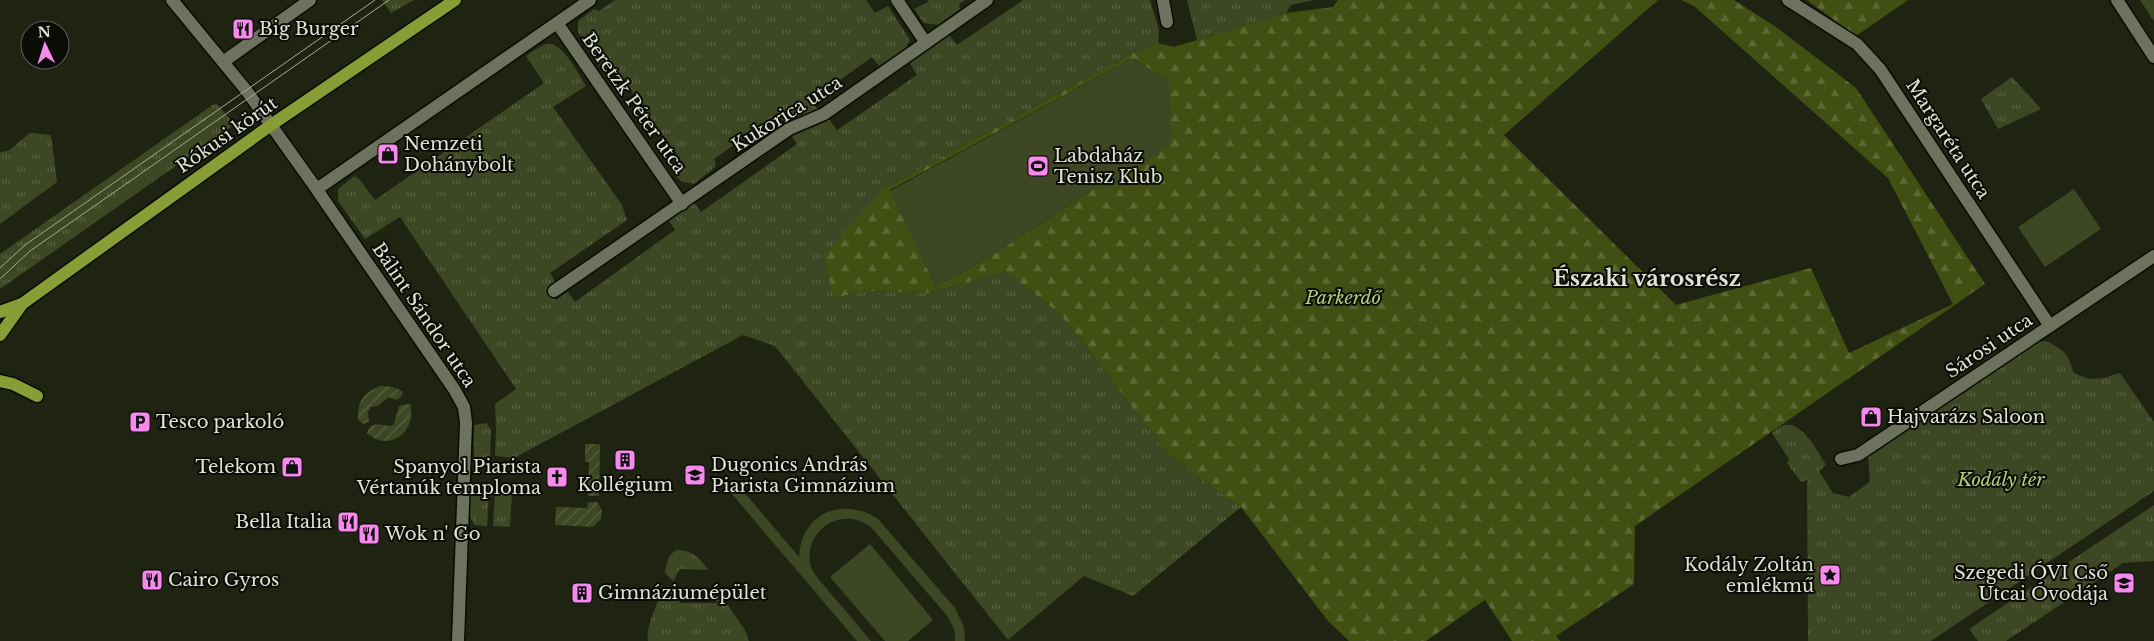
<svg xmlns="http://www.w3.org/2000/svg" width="2154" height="641" font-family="'Libre Baskerville',serif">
	<defs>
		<pattern id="grass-tufts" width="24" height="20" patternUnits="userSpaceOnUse" patternTransform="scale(1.25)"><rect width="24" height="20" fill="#3e4723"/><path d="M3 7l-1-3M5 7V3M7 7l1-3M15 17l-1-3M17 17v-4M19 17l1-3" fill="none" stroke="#596142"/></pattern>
		<pattern id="forest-firs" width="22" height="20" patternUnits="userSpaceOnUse" patternTransform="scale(1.25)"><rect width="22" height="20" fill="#424f12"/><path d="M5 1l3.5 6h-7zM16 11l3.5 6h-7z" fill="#5d6834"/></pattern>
		<pattern id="garden-furrows" width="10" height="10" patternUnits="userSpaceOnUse" patternTransform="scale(1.25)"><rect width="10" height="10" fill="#3e4723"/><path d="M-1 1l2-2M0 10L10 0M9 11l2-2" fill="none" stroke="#596142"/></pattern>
	</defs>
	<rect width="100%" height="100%" fill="#1f2311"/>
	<g fill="url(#grass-tufts)">
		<polygon points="382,0 414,0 391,13"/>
		<polygon points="615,0 866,0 875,13 888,6 910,40 905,49 879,66 872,57 812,100 818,110 785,123 777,114 714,159 716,166 694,184 682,182 675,175 686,167 614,66 604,73 578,32 578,21 594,9 599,11"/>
		<polygon points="927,0 965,0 959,4 960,9 938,25 924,23 914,9 928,2"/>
		<path d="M1023,0H1150L1159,30L1158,43L1129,55L883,189L834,298L868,291L930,293L1006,271L1060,314L1172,458L1241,507L1133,596L1084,576L1008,640L775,346L743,335L514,458L495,456L496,430L495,404L516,389L400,217L365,239L338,201V189L354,176L359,179L375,200L544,83L526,56C532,52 541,45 547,44C562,41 579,75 586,86L553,107L622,205L627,220L550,273L556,283L548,288L556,300L568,292L575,302L675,230L669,221L694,203L701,212L797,144L791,135L816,126L829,119L837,130L917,75L910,63L949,35L957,45Z"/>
		<polygon points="1187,0 1314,0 1291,5 1286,13 1197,40"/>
		<polygon points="2140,0 2154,0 2154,21"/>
		<polygon points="2012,77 2041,109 1998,129 1981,99"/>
		<polygon points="214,104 218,105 233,123 230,128 0,289 0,254"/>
		<polygon points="30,133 51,135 57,182 0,224 0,152 8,151"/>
		<path d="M2046,341C2064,350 2068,352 2073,372C2091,383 2100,379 2120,373L2154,422V491L1931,641H1808L1807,480L1801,482L1787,463L1789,459L1772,433C1775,431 1778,427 1782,426C1801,418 1818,452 1826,465L1819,471L1833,493L1849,497L1870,482L1868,455L2035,343Z"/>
		<polygon points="487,423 491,431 490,457 474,457 474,425"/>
		<path d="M471,492H489L487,526L475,525C467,515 470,504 471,492Z"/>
		<polygon points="495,492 512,493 510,527 493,526"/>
		<polygon points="2154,505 2154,561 2123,563 2006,641 1978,641 1969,629"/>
		<path d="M677,550C692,550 700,558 708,570L680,569L673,581L665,573C667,563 667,555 677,550Z"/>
		<path d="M662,589H673L680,603H717L710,591H718L745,630L749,641H648C645,626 658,605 662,589Z"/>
	</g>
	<g fill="url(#forest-firs)" fill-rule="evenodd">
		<path d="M1338,0H1658L1504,135L1676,305L1811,268L1849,353L1953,304L1888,178L1694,6L1681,0H1734L1776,27L1856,88L1985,284L1635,526L1634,584L1556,636L1560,641H1512L1485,600L1426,641H1349L1328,621L1241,507L1172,458L1060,314L1006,271L930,293L868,291L833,298L824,255L883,189L1129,55L1158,43L1174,47L1286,13L1333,7ZM1133,58L1159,76L1110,188H1095L997,252L936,287L890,190Z"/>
		<polygon points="1807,0 1908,0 1856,36"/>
	</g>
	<g fill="url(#garden-furrows)">
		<path d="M380,386C389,386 396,387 403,392L401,397L396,400L389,397L378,406L371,407L368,412L369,422L363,424L358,420C357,402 363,393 380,386Z"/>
		<path d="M406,404H410C418,432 388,453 367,433C370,421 381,425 390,426L394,424L399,406Z"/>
		<polygon points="585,444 600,444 599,496 588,496 589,462 585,462"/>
		<polygon points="588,502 597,502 602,510 601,519 593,527 555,525 556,507 587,508"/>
	</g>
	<g fill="#3e4723">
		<polygon points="1133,58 1159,76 1169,78 1171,144 1110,188 1095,188 997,252 936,287 890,191"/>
		<polygon points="2074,189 2101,229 2045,267 2018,227"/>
		<path d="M739,486L799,557C800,551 800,544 803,538C815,506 852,501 878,519L955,608L964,627L965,641H955V632L948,617L870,526C858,518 843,516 830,523C813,532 805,552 812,569C816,578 825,586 831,594C844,609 858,625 871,641H857L731,493Z"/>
		<polygon points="870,544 933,620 908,641 885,641 830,577"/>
	</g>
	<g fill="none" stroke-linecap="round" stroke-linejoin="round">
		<g stroke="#090d01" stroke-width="15">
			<g id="minor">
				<polyline points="172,0 246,90 313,184 454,389 464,407 466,423 458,641"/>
				<polyline points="897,0 926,43"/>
				<polyline points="1163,0 1167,22"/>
				<polyline points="1788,0 1857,44 1880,69 2050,326"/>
				<polyline points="2117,0 2154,57"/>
				<polyline points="557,23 682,204"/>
				<polyline points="223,62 310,0"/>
				<polyline points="317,189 590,0"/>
				<polyline points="554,291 789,129 824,114 987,0"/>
				<polyline points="1841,459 1858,455 2154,256"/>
			</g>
		</g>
		<g stroke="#090d01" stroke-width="15">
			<g id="major">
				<polyline points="0,312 22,304"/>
				<polyline points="0,335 22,304 271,125 455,0"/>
				<polyline points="0,381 13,384 37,396"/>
			</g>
		</g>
		<use href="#minor" stroke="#6c725d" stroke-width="12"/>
		<use href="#major" stroke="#899d37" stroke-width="12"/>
		<g stroke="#a6aa9c" stroke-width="1">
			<polyline points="0,268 25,245 375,0"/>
			<polyline points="0,279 30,251 389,0"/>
		</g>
	</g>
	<defs>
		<g id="restaurant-square" transform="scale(1.125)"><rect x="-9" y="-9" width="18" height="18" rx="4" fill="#f788ec" stroke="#0a0c05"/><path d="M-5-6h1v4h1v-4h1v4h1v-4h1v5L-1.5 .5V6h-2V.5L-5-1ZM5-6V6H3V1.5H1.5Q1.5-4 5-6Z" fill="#111"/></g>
		<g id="shop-square" transform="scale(1.125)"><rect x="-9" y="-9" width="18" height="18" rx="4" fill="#f788ec" stroke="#0a0c05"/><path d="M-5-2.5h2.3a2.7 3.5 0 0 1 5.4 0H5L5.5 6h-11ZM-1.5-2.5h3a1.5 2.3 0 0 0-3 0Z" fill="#111"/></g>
		<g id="stadium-square" transform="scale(1.125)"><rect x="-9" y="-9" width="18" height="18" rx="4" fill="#f788ec" stroke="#0a0c05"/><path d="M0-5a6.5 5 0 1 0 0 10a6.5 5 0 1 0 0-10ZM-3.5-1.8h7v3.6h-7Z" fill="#111"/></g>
		<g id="parking-square" transform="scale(1.125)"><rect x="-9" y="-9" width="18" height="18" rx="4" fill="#f788ec" stroke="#0a0c05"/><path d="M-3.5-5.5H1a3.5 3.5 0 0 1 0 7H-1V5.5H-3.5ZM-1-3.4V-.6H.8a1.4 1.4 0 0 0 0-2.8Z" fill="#111"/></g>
		<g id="building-square" transform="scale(1.125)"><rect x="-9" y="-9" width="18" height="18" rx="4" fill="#f788ec" stroke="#0a0c05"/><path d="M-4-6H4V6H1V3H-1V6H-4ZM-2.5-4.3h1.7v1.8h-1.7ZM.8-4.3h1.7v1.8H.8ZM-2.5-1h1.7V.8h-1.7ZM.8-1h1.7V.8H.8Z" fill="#111"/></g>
		<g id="school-square" transform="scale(1.125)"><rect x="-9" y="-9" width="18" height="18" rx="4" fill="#f788ec" stroke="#0a0c05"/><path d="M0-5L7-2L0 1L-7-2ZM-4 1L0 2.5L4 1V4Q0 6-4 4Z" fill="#111"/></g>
		<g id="church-square" transform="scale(1.125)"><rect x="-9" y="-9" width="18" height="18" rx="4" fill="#f788ec" stroke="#0a0c05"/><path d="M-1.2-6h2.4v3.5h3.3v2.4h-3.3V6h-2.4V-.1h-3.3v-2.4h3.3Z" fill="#111"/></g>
		<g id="sight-square" transform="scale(1.125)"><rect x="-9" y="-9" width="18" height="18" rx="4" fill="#f788ec" stroke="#0a0c05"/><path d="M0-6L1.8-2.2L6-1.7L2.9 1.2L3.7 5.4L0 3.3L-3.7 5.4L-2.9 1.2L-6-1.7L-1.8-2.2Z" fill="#111"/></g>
	</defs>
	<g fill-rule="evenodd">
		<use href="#restaurant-square" x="243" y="29"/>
		<use href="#shop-square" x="388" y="154"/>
		<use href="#stadium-square" x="1038" y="166"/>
		<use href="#shop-square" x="1871" y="417"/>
		<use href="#parking-square" x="140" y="422"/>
		<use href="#building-square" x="625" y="460"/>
		<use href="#shop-square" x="292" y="467"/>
		<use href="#school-square" x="695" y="475"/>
		<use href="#church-square" x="557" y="477"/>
		<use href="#restaurant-square" x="348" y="522"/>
		<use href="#restaurant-square" x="369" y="534"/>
		<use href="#sight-square" x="1830" y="575"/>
		<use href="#restaurant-square" x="152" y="580"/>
		<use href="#school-square" x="2124" y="583"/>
		<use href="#building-square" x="582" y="593"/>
	</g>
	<g text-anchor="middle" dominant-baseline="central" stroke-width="4" stroke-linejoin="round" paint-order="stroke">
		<g font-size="18" fill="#dee2d6" stroke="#0a0c05" text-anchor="start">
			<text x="259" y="29">Big Burger</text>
			<text x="404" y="144">Nemzeti<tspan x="404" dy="21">Dohánybolt</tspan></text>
			<text x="1054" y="156">Labdaház<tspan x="1054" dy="21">Tenisz Klub</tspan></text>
			<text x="1887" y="417">Hajvarázs Saloon</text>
			<text x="156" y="422">Tesco parkoló</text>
			<text x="711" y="465">Dugonics András<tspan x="711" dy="21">Piarista Gimnázium</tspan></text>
			<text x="276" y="467" text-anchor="end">Telekom</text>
			<text x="541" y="467" text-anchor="end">Spanyol Piarista<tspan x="541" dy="21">Vértanúk temploma</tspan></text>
			<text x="625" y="485" text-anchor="middle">Kollégium</text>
			<text x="332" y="522" text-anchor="end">Bella Italia</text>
			<text x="385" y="534">Wok n' Go</text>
			<text x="1814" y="565" text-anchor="end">Kodály Zoltán<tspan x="1814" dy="21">emlékmű</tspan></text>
			<text x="2108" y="573" text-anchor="end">Szegedi ÓVI Cső<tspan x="2108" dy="21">Utcai Óvodája</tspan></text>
			<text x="168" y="580">Cairo Gyros</text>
			<text x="598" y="593">Gimnáziumépület</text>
		</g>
		<g font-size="18" fill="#dee2d6" stroke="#0a0c05">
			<text transform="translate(634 103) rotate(55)">Beretzk Péter utca</text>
			<text transform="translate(787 114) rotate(-32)">Kukorica utca</text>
			<text transform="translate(227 135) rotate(-35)">Rókusi körút</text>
			<text transform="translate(1948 139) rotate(57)">Margaréta utca</text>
			<text transform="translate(424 315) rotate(56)">Bálint Sándor utca</text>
			<text transform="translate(1989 346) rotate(-34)">Sárosi utca</text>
		</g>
		<g font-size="18" font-style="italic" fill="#b6cc75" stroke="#0a0c05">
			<text x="1343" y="298">Parkerdő</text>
			<text x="2001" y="480">Kodály tér</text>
		</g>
		<g font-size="22" font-weight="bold" fill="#dee2d6" stroke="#0a0c05">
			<text x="1647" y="278">Északi városrész</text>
		</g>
	</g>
	<g transform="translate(45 45) rotate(356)"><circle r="24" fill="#0a0c05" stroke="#5f6259"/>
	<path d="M0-4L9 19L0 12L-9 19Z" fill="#f788ec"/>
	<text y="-8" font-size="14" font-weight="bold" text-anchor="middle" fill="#dee2d6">N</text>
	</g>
</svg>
